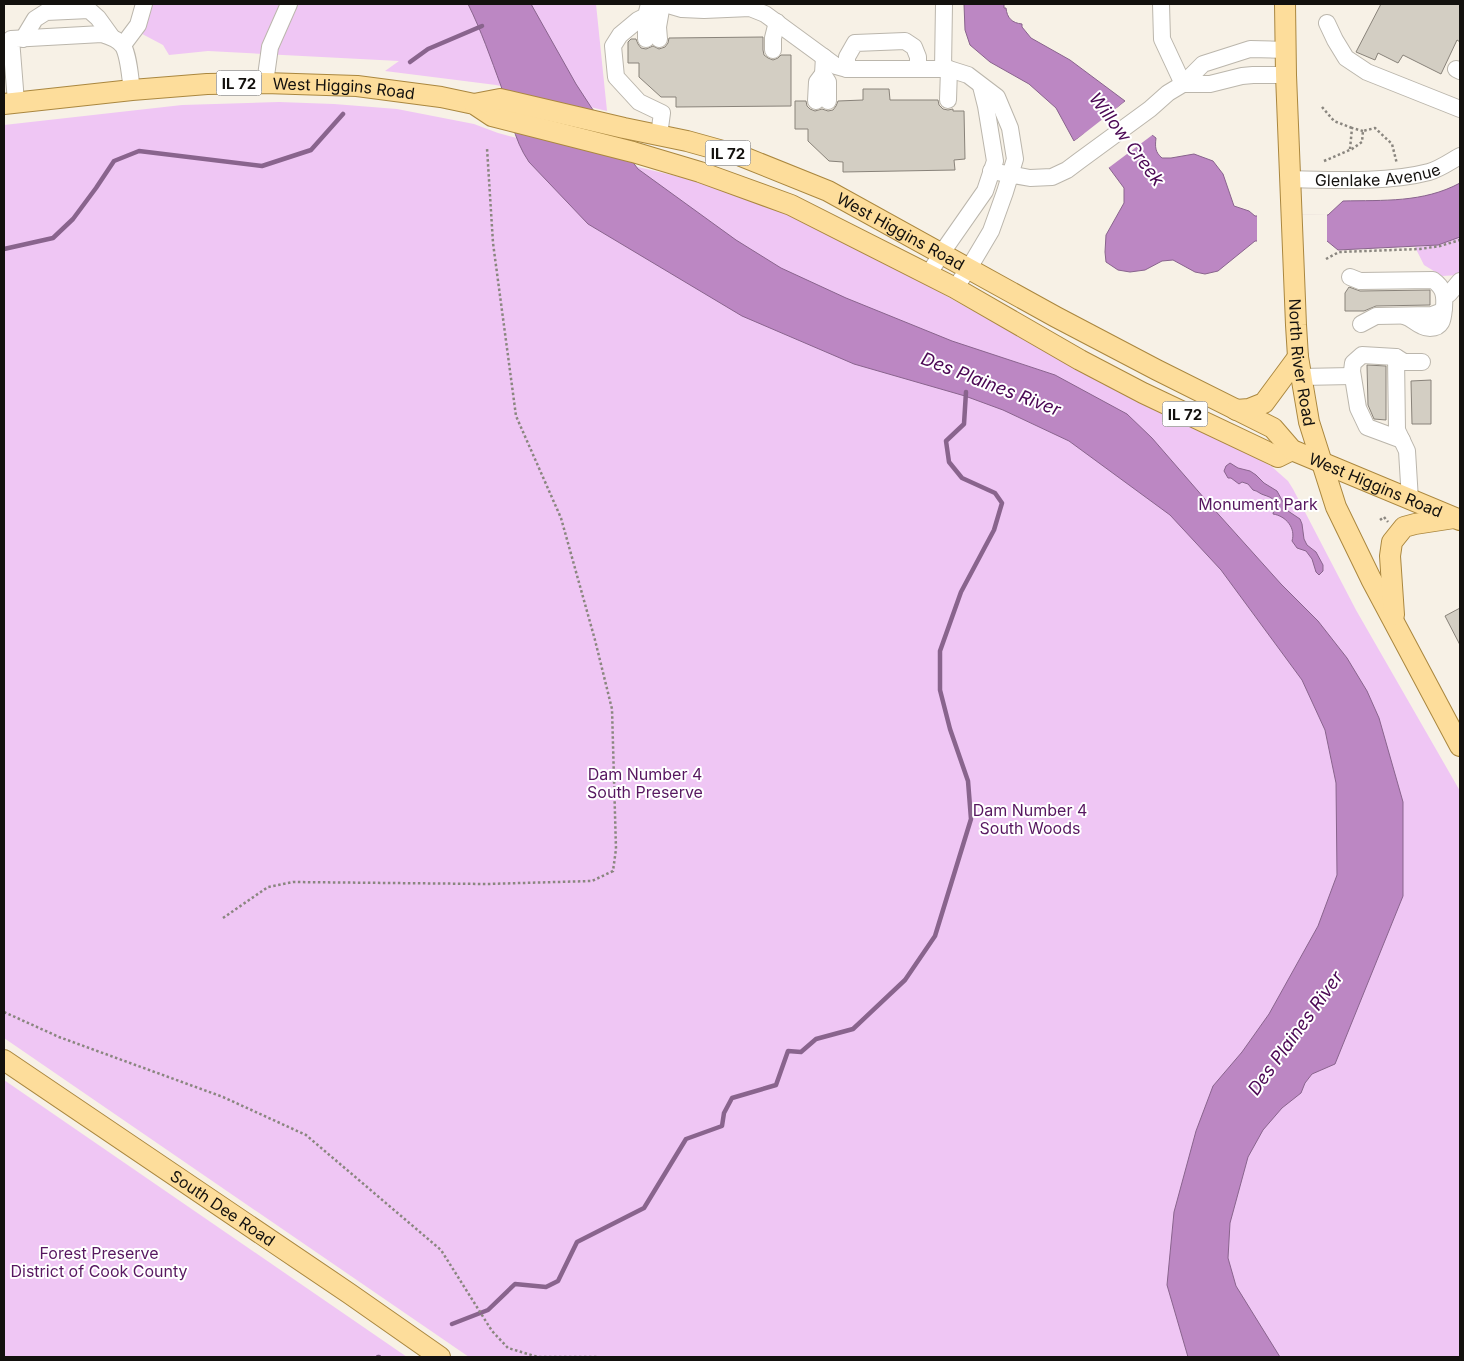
<svg xmlns="http://www.w3.org/2000/svg" width="1464" height="1361" font-family="Inter,sans-serif">
	<rect width="100%" height="100%" fill="#f7f1e6"/>
	<g fill="#efc6f4">
		<polygon points="134,4 468,4 472,12 485,4 596,4 607,111 496,85 385,71 399,61 208,51 169,55 163,45 129,27 135,12"/>
		<polygon points="279,102 334,104 397,109 474,124 498,133 513,137 684,178 742,196 782,211 871,254 1004,328 1152,408 1254,457 1271,466 1288,481 1293,489 1356,610 1460,791 1460,1357 469,1357 4,1038 4,125 182,105"/>
		<polygon points="1460,237 1460,275 1459,275 1442,276 1424,265 1415,247 1438,245"/>
		<polygon points="4,1080 407,1357 4,1357"/>
	</g>
	<g fill="#bc87c3" stroke="#89648d">
		<path d="M468,4H531L576,84L591,107L638,169L736,240L781,268L846,298L952,341L1055,375L1127,414L1152,438L1211,506L1281,584L1318,621L1347,658L1367,691L1379,718L1403,802V896L1335,1064L1312,1074L1305,1083L1301,1093L1282,1108L1263,1130L1248,1157L1230,1223L1228,1258L1236,1286L1280,1357H1188L1167,1285L1174,1212L1196,1131L1213,1086L1242,1052L1269,1014L1318,926L1337,875L1336,783L1325,730L1302,680L1221,570L1170,515L1069,441L1003,410L965,396L854,364L742,316L588,224L529,162C513,139 510,112 501,86C491,59 481,30 468,4Z"/>
		<path d="M964,4H1004V8H1006C1007,18 1012,23 1022,24V27L1031,38L1070,60L1125,101L1117,108L1156,138C1155,147 1155,152 1162,158H1171L1194,154L1213,161L1223,174L1234,206L1249,211L1255,216L1328,215L1343,201C1383,200 1423,203 1460,183V237L1438,245L1338,250L1327,241H1255L1218,271L1205,274L1195,272L1173,260L1162,261L1145,270L1130,272L1118,270L1106,262L1105,252L1106,235L1124,203V188L1084,134L1074,141L1056,108L1029,84L990,62L970,45L965,30Z"/>
		<path d="M1230,463L1238,468L1250,471L1256,475L1264,483L1277,491L1288,511L1300,519L1302,524L1304,539L1307,545L1316,552L1323,565V571L1319,575L1316,572L1312,559L1306,551L1297,548L1292,541C1296,528 1286,516 1273,514C1276,501 1276,499 1264,495C1260,494 1258,491 1253,490L1248,484L1242,482L1239,484L1231,478H1228L1224,471L1226,466Z"/>
	</g>
	<g fill="#f7f1e6">
		<polygon points="1127,100 1127,103 1121,107 1155,133 1107,169 1083,137 1075,143 1072,143"/>
		<polygon points="1327,214 1327,242 1257,242 1257,215"/>
	</g>
	<g fill="none" stroke-linecap="round" stroke-linejoin="round">
		<g stroke="#89648d" stroke-width="4.5">
			<polyline points="410,62 428,49 482,26"/>
			<polyline points="4,249 53,238 73,219 96,188 114,161 139,151 262,166 311,150 343,114"/>
			<polyline points="452,1324 488,1310 515,1284 546,1287 558,1281 577,1242 644,1208 686,1139 722,1126 724,1113 732,1098 776,1085 788,1051 801,1052 816,1039 853,1029 905,980 935,936 971,819 968,781 950,729 940,690 940,651 961,592 994,530 1002,503 995,493 962,478 949,462 946,441 964,424 966,392"/>
			<polyline points="378,1357 379,1357"/>
		</g>
	</g>
	<g fill="#d3cec3" stroke="#89837a">
		<polygon points="1381,4 1460,4 1460,42 1457,40 1441,74 1403,55 1398,63 1378,53 1375,60 1356,52"/>
		<polygon points="763,37 763,50 764,55 768,58 773,60 778,58 781,55 791,55 791,106 676,107 676,97 661,97 639,77 639,63 628,63 628,42 631,39 636,39 638,44 641,48 646,49 653,46 659,49 665,47 668,43 669,38"/>
		<polygon points="863,89 889,89 890,100 938,100 939,105 943,109 948,110 953,109 953,111 964,111 965,159 954,160 955,170 843,172 843,162 829,161 808,141 808,129 795,129 795,101 806,101 807,106 810,109 815,111 822,109 828,111 833,110 836,106 838,101 863,100"/>
		<polygon points="1349,287 1360,291 1430,290 1430,305 1376,306 1364,311 1345,311 1345,293"/>
		<polygon points="1367,365 1386,366 1386,420 1374,419 1368,405"/>
		<polygon points="1431,380 1431,424 1412,424 1411,381"/>
		<polygon points="1460,608 1460,645 1445,616"/>
	</g>
	<g fill="none" stroke-linecap="round" stroke-linejoin="round">
		<g stroke="#bbb6ac" stroke-width="18">
			<g id="minor">
				<polyline points="649,4 646,16 638,20 620,35 613,46 616,77 639,102 662,113 659,135"/>
				<polyline points="665,4 682,9 704,10 750,8 765,14 836,66 847,69 949,69 968,75 997,97 1010,128 1015,159 1005,192 991,231 969,268 955,288"/>
				<polyline points="1161,4 1162,39 1183,84"/>
				<polyline points="646,16 646,39"/>
				<polyline points="1327,23 1335,40 1346,58 1367,72 1460,109"/>
				<polyline points="23,39 35,19 46,12 89,10 98,18 111,36"/>
				<polyline points="659,39 658,27 662,4"/>
				<polyline points="123,45 138,25 144,4"/>
				<polyline points="773,50 773,38 777,22"/>
				<polyline points="824,57 823,74 828,82 828,101"/>
				<polyline points="847,69 847,57 855,43 905,41 914,47 918,57 918,68"/>
				<polyline points="943,69 944,4"/>
				<polyline points="1456,69 1460,71"/>
				<polyline points="265,83 270,47 289,4"/>
				<polyline points="1183,84 1210,84 1242,76 1253,75 1286,75"/>
				<polyline points="948,100 949,69"/>
				<polyline points="816,101 817,82 823,74"/>
				<path d="M16,102L11,39L102,34C109,36 118,39 123,46C129,56 130,78 132,90"/>
				<polyline points="991,171 1030,178 1052,177 1067,170 1079,161 1150,109 1168,93 1183,84 1203,64 1250,49 1286,50"/>
				<path id="s1" d="M1290,179C1334,180 1387,183 1429,172C1440,169 1451,161 1460,156"/>
				<polyline points="929,274 941,254 985,191 995,161 986,106 981,86"/>
				<path d="M1350,277L1360,281L1433,280C1444,288 1445,295 1444,308L1440,312L1432,315L1376,316L1361,324"/>
				<polyline points="1449,294 1460,281"/>
				<path d="M1404,316C1413,319 1415,323 1422,326C1424,327 1428,328 1430,328C1443,328 1443,318 1444,308"/>
				<polyline points="1396,357 1397,430 1407,451 1410,500"/>
				<polyline points="1301,377 1352,376"/>
				<polyline points="1402,440 1367,427 1358,408 1352,371 1353,363 1362,355 1396,357 1404,362 1422,362"/>
			</g>
		</g>
		<g stroke="#aa873f" stroke-width="22">
			<g id="major">
				<path id="s2" d="M1285,4L1286,75L1296,325L1298,357L1309,422L1336,507L1371,579L1460,746"/>
				<path id="s3" d="M4,104L132,90L207,84L265,83L357,86L441,97L474,104L492,116L633,152L700,172L791,205L955,288L1080,360L1143,393L1278,457L1292,450"/>
				<path id="s4" d="M474,104L500,99L624,128L687,141L741,156L828,191L1056,317L1157,370L1273,428L1292,450L1460,520"/>
				<polyline points="1236,410 1249,409 1264,403 1298,357"/>
				<polyline points="1394,615 1390,556 1392,542 1404,527 1415,524 1454,518"/>
				<path id="s5" d="M4,1060L350,1294L440,1357"/>
			</g>
		</g>
		<g stroke="#8a867f" stroke-width="2.5" stroke-dasharray="2.5 2.5" stroke-linecap="butt">
			<polyline points="1322,107 1334,121 1352,128"/>
			<polyline points="1350,149 1352,128 1363,131"/>
			<polyline points="1324,161 1352,149 1362,142 1363,131 1375,128 1392,144 1397,164"/>
			<polyline points="1326,259 1339,252 1420,249 1440,246 1460,240"/>
			<polyline points="1380,520 1384,517 1388,522"/>
			<polyline points="223,918 268,887 293,882 487,884 592,881 613,871 616,849 612,709 595,640 561,518 516,416 493,243 487,148"/>
			<polyline points="4,1012 59,1037 223,1097 306,1135 441,1250 492,1331 508,1348 538,1357 598,1357"/>
		</g>
		<use href="#minor" stroke="#fff" stroke-width="16"/>
		<use href="#major" stroke="#fddd9b" stroke-width="20"/>
	</g>
	<g text-anchor="middle" dominant-baseline="central" stroke-width="4" stroke-linejoin="round" paint-order="stroke">
		<g fill="#fff" stroke="#5a5856" stroke-width="1">
			<rect x="216.5" y="70.5" width="45" height="25" rx="4"/>
			<rect x="705.5" y="140.5" width="45" height="25" rx="4"/>
			<rect x="1162.5" y="401.5" width="45" height="25" rx="4"/>
		</g>
		<g font-size="15" font-weight="bold" fill="#13110e">
			<text x="239" y="83">IL 72</text>
			<text x="728" y="153">IL 72</text>
			<text x="1185" y="414">IL 72</text>
		</g>
		<g font-size="16" fill="#13110e" stroke="#fff">
			<text stroke="none"><textPath href="#s3" startOffset="341">West Higgins Road</textPath></text>
			<text stroke="none"><textPath href="#s1" startOffset="88">Glenlake Avenue</textPath></text>
			<text stroke="none"><textPath href="#s4" startOffset="451">West Higgins Road</textPath></text>
			<text stroke="none"><textPath href="#s2" startOffset="359">North River Road</textPath></text>
			<text stroke="none"><textPath href="#s4" startOffset="992">West Higgins Road</textPath></text>
			<text stroke="none"><textPath href="#s5" startOffset="264">South Dee Road</textPath></text>
		</g>
		<g font-size="16" fill="#571760" stroke="#fff">
			<text x="1258" y="504">Monument Park</text>
			<text x="645" y="774">Dam Number 4<tspan x="645" dy="18">South Preserve</tspan></text>
			<text x="1030" y="810">Dam Number 4<tspan x="1030" dy="18">South Woods</tspan></text>
			<text x="99" y="1253">Forest Preserve<tspan x="99" dy="18">District of Cook County</tspan></text>
		</g>
		<g font-size="18" font-style="italic" fill="#4b0754" stroke="#fff">
			<text transform="translate(1127 139) rotate(53)">Willow Creek</text>
			<text transform="translate(991 384) rotate(21)">Des Plaines River</text>
			<text transform="translate(1295 1033) rotate(-54)">Des Plaines River</text>
		</g>
	</g>
	<rect width="1464" height="1361" fill="none" stroke="#13110e" stroke-width="10"/>
</svg>
